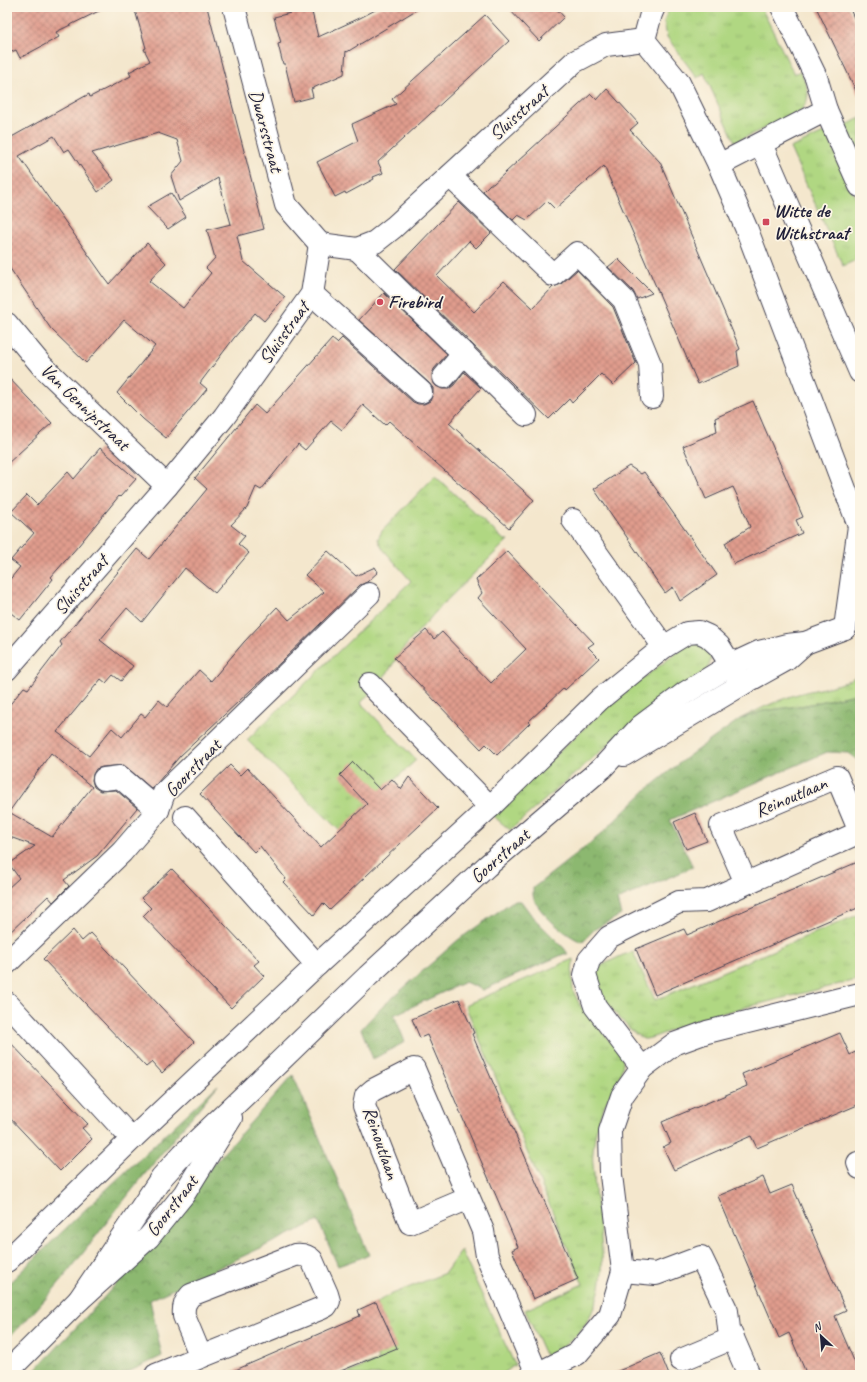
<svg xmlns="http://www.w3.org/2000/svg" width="867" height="1382" font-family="Caveat,sans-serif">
	<defs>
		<pattern id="grass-tufts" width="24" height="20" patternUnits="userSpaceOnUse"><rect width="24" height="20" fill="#b0d782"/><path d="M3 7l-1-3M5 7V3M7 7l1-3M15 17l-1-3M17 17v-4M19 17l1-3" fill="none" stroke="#97b871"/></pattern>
		<pattern id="forest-crowns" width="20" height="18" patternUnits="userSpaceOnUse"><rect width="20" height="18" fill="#8cb870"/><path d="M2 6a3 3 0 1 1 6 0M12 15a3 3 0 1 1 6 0" fill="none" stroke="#72955d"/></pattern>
		<pattern id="building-cross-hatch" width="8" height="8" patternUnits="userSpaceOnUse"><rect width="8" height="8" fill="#e09c8d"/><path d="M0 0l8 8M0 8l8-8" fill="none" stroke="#b57f74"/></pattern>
	</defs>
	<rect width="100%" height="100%" fill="#fcf5e5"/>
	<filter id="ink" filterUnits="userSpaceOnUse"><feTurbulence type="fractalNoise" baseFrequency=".025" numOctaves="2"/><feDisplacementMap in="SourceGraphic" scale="8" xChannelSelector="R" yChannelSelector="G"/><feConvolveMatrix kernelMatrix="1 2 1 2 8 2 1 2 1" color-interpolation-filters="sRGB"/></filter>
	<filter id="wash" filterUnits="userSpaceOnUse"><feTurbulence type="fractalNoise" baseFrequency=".012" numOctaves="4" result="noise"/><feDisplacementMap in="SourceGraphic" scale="16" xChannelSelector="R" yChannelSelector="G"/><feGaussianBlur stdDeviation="0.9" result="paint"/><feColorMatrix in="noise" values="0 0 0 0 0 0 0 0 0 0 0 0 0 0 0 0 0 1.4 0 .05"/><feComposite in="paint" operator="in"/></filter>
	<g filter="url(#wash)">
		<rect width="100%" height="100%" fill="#f4e7cd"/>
		<g fill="url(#grass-tufts)" stroke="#697c5e">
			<path d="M669,7H761L794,74L801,71C807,89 813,94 801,111L735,142L704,73L697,78L667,37L664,22Z"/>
			<polygon points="860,118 860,157 845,126"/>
			<polygon points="826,132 860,208 860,258 843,266 790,148"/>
			<polygon points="435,476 504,540 508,540 440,607 401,651 388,672 361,703 416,760 340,831 247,740 411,581 382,548 378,539 382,531"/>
			<path d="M697,643C711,649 715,655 707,669L624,731L510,830L492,815L594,719L635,684L686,646Z"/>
			<path d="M860,674V693L806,705L763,711L740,719C759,709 778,700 798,694C819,688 841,687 860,674Z"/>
			<path d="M860,914V979L698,1019C688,1023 651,1040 644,1039C633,1036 605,1002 600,992C597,984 597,975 598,967L623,955L633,952L655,1000Z"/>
			<path d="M573,959L572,976L573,991L580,1005L623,1057C624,1080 606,1097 599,1119C596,1129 594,1141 593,1152C592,1158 593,1166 594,1173C595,1221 614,1267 591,1314C582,1333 565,1347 546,1357L525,1310L583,1284L465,1005Z"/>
			<polygon points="461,1250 515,1365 501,1375 344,1375 378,1360 360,1314 385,1297 445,1273"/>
		</g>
		<g fill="url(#forest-crowns)" stroke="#576d56">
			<path d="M860,693V762L848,753L827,752L670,820L693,867L617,900L621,915L595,929L582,942C568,937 535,911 533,895C533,893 533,890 533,888L599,836L645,791L687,757L740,719L763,711L806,705Z"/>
			<polygon points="513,901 521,901 532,916 564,948 568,954 564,954 483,990 465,982 394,1015 405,1042 373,1059 361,1029 382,1007 458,940"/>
			<polygon points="293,1075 369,1255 338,1266 318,1221 150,1300 162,1356 122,1375 29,1375 50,1355 99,1303 150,1245 211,1167"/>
			<path d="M218,1085C184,1126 150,1167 117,1209C82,1254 49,1300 7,1339V1285L93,1202Z"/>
		</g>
		<g id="blocks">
			<g fill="url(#building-cross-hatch)" fill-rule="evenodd">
				<polygon points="7,7 107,7 56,32 59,37 20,58 16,50 7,54"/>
				<path d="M134,7H207L264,229L237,236L243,261L285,297L264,321L255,313L234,338L200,383L207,389L166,438L143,419L117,393L155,346L124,320L86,363L51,329L7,264V137L8,139L89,94L90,97L131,76L129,72L150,61L144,49L146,48ZM158,133L177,140L183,161L171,176L179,201L218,178L231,224L207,230L215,258L206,268L211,273L183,308L149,281L166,263L147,243L109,284L19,156L54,136L64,152L69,149L98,192L114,180L92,153Z"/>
				<polygon points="381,7 421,7 347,52 346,51 344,74 311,89 313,97 294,102 285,64 283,64 278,44 281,43 274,17 311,8 318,37 360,18"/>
				<polygon points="507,7 555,7 564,17 539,41"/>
				<polygon points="816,7 849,7 860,31 860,99"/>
				<polygon points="485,15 509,41 378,162 383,173 373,177 374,179 357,188 346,194 345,192 335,197 317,162 358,141 352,124 396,104 392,99"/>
				<polygon points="607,89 638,123 630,130 660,162 740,349 737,351 739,366 698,384 604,166 555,209 547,201 527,220 518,215 513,220 483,191 490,184 493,184 591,94 597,100"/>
				<polygon points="171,193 186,217 168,229 147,207"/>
				<polygon points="459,202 491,233 476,248 469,241 437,276 474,312 504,281 533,308 553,287 561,284 577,270 613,307 636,363 613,385 601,374 572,403 569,399 549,419 395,269"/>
				<polygon points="618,259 652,293 637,299 633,291 608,267"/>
				<path d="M384,293L447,354L434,369L432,374V381L436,386L442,389H449L454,385L464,372L481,388L449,423L534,500L509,528L389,421L385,425L363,405L342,430L331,421L305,450L298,444L261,490L256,487L247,508L231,525L245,536L238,544L249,553L215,593L185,568L142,622L127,608L100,640L133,666L121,681L113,675L106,683L101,679L57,732L89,756L112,728L122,737L141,714L145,717L159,700L167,707L199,670L211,681L244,642L277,607L289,620L324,592L305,575L328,551L356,576L375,567L378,572L367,582L360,585L281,662L180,756L152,789L124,765L102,767L96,769L93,774L92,780L94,787L100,791L116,790L137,808L97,856L64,880L69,886L53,902L48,896L7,935V889L19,878L9,864L35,846L7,836V708L24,687L28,689L62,645L60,642L137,549L149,559L207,489L195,478L255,405L265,414L332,339L337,343L342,338L413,402L418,404H424L430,401L433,394V388L429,383L359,320ZM51,753L92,787L52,837L9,812Z"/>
				<polygon points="7,376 52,423 7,464"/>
				<polygon points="753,401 803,517 796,520 802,533 734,564 725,543 750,527 742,506 733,487 706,499 683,446 717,432 715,418"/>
				<polygon points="100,448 136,479 120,497 119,496 79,545 51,577 53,579 20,620 7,610 7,583 20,567 11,560 34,533 11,512 27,495 37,505 68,472 74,479"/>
				<polygon points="629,466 641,474 644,472 717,575 680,601 673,587 665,593 594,489"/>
				<polygon points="507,551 594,643 588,647 599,658 565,690 564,688 528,722 530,723 497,755 486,744 481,749 394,658 426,630 434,639 442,632 491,683 526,649 478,598 482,593 476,580"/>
				<polygon points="353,762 380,790 392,779 401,789 409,777 438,808 330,910 323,903 314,915 283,882 286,879 260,846 254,852 200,794 230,765 240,775 247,768 321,847 367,804 340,775"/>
				<polygon points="695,813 707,841 686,849 674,822"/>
				<polygon points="860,861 860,907 655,995 636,949 684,929 687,935"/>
				<polygon points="172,869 259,961 254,965 264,976 231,1008 143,916 151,908 141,898"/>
				<polygon points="73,930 82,941 91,933 194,1042 162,1073 152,1062 146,1067 43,959"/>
				<polygon points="459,999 474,1033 472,1034 578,1279 533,1299 512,1250 518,1247 427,1035 420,1038 412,1019"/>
				<polygon points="840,1033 850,1055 855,1052 860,1063 860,1104 757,1148 751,1136 674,1170 663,1147 671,1143 662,1122 747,1086 742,1074"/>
				<polygon points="7,1039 88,1124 82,1128 92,1139 60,1171 7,1115"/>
				<polygon points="763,1177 770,1194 792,1185 846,1311 835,1316 860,1375 807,1375 789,1333 779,1338 718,1196"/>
				<polygon points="376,1302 397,1348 331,1375 224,1375 360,1316 358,1310"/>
				<polygon points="660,1353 669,1375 609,1375"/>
			</g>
		</g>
	</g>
	<g filter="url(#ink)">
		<use href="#blocks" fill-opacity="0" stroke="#424051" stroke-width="1"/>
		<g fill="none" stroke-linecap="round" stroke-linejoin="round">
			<g stroke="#424051" stroke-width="24">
				<g id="minor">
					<polyline points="234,7 286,205 320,244"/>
					<polyline points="644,40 679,83 719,165 747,230 859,526 845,628"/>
					<polyline points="644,40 651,14 654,7"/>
					<polyline points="826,110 860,186"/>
					<polyline points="761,144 860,372"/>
					<polyline points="719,165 826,110 816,77 782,7"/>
					<polyline points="450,176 553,275 577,253 624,300 650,364 652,397"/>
					<polyline points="320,244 357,249 375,242 394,227 574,62 606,45 644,40"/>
					<polyline points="357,249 526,415"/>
					<polyline points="312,294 421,392"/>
					<polyline points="7,324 42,366 167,486"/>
					<polyline points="444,377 464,353"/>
					<polyline points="573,520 664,647"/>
					<polyline points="7,669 167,486 224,417 312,294 320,244"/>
					<polyline points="370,684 490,807"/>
					<polyline points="624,755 741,685 786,660 805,643"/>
					<polyline points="104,779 120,777 158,810"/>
					<polyline points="185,817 317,965"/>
					<polyline points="7,963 122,852 158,810 164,793 369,594"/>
					<polyline points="7,1003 132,1139"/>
					<polyline points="642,1068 595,1006 585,975 589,960 609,937 679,902 707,901 860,832 837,777 721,826 746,883"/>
					<polyline points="858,1163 860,1168"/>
					<polyline points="469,1198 410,1223 364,1106 366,1096 373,1090 414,1069 483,1231 487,1256 537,1374"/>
					<polyline points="7,1261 132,1139 317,965 490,807 600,699 664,647 687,633 699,632 708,636 719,646 731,665 741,685"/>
					<polyline points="623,1271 656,1274 701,1257 727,1311 729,1329 749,1375"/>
					<polyline points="79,1300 162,1177 183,1154 245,1095 368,976 487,866 602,768 641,726 685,693 731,665 759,652 787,645 805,643 845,628"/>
					<polyline points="681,1360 733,1338"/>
					<polyline points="7,1372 79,1300 149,1237 184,1194 231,1118"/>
					<path d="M156,1375L322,1308L326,1306L329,1301L327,1294L312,1260C307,1255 302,1254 295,1255L191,1295C185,1302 183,1306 184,1316L201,1357"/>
					<polyline points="535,1375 577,1354 610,1315 623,1271 611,1175 610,1131 622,1096 642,1068 674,1044 707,1032 860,994"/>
				</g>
			</g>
			<use href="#minor" stroke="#fff" stroke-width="22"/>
		</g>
	</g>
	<g fill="#d1495b" stroke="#fcf5e5" stroke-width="1.5">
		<rect x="762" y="218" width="8" height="8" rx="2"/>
		<circle cx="380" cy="302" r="4"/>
	</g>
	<g text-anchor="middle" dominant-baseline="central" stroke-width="3.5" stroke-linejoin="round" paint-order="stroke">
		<g font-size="19" fill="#22223b" stroke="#fcf5e5">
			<text transform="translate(519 113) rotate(-42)">Sluisstraat</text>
			<text transform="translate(266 131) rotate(75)">Dwarsstraat</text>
			<text transform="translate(284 333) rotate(-54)">Sluisstraat</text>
			<text transform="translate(85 407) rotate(44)">Van Gennipstraat</text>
			<text transform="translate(81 585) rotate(-49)">Sluisstraat</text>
			<text transform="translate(193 768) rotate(-46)">Goorstraat</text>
			<text transform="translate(791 797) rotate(-23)">Reinoutlaan</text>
			<text transform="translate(500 856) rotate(-41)">Goorstraat</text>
			<text transform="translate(381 1143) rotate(71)">Reinoutlaan</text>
			<text transform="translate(172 1206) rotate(-52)">Goorstraat</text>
		</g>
		<g font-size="19" font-weight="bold" fill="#22223b" stroke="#fcf5e5" text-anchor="start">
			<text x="774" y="211">Witte de<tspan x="774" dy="22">Withstraat</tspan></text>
			<text x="388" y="302">Firebird</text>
		</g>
	</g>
	<rect width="867" height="1382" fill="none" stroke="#fcf5e5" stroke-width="24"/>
	<g transform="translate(821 1336) rotate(334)" stroke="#fcf5e5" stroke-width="3" paint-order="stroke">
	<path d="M0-3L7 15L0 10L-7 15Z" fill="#22223b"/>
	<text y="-6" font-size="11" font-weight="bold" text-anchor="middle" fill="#22223b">N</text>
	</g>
</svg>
